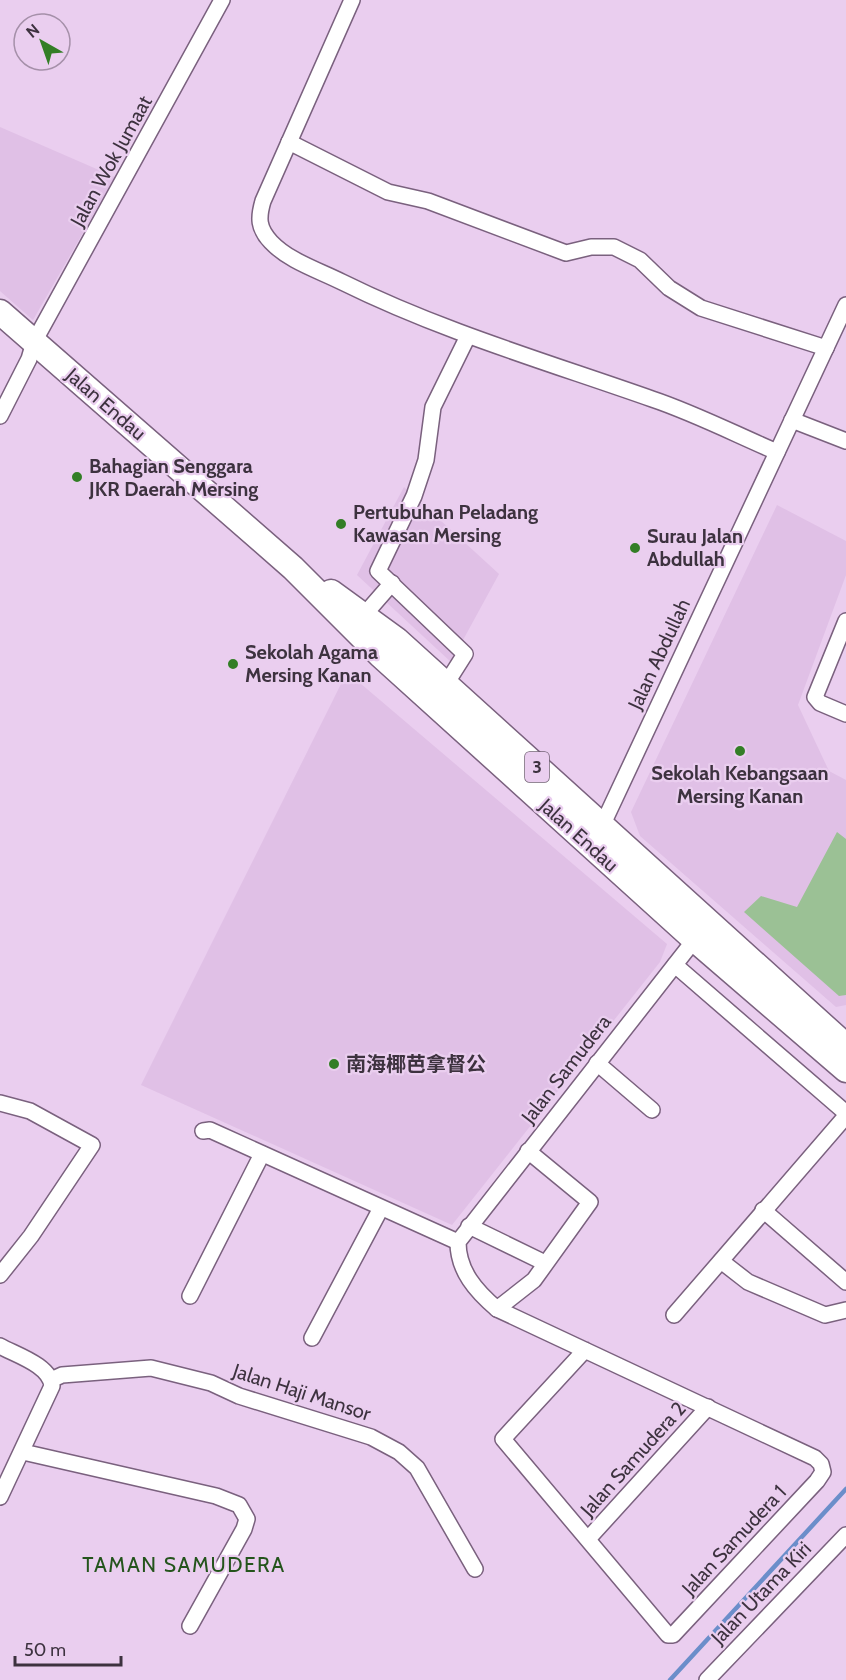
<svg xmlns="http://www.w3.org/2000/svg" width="846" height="1680" font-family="Cabin,'Noto Sans SC',sans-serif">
	<rect width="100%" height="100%" fill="#eaceef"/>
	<g fill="#e0c0e6">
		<polygon points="0,127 115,177 33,320 0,291"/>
		<polygon points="404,487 499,574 451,662 357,575"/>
		<polygon points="777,505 846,541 846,575 798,705 829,771 846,780 846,1005 836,1007 640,836 631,812"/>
		<polygon points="347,672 667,944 660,962 452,1225 141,1085"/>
	</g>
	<polygon fill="#9bc195" points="837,832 846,839 846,995 839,996 744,912 761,896 797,907"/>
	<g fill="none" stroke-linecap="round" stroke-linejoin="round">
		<polyline stroke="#6b8eca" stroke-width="4.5" points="670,1680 846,1489"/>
		<g stroke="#7a617e" stroke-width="18">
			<g id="minor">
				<path d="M352,0L263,201C258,218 258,228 271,242C289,261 318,270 342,282C441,331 547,362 652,399C694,413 735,434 777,452"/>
				<polyline points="289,142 388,192 428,201 566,253 591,247 614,247 640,260 669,288 701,308 826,348"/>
				<polyline points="0,416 29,359 34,342 222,0"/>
				<polyline points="792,420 846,441"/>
				<polyline points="846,621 815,697 820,703 846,714"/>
				<polyline points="362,623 365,614 392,583"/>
				<polyline points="446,684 465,654 378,571 414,496 426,460 433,407 468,336"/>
				<polyline points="602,826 846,305"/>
				<polyline points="675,965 846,1113"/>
				<polyline points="597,1063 652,1110"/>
				<polyline points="0,1103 30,1111 92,1145 31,1236 0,1275"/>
				<polyline points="203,1131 210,1130 458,1242"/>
				<polyline points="763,1210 846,1282"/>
				<polyline points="469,1226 545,1263"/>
				<polyline points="721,1261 748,1282 825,1315 846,1310"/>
				<polyline points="190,1296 262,1154"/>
				<polyline points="497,1309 534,1280 590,1202 528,1151"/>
				<polyline points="674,1315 846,1116"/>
				<polyline points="312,1338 381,1208"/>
				<path d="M0,1346C16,1355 50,1365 52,1386L0,1497"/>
				<path d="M585,1350L503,1439L668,1635H673L817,1481L823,1472L821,1464L815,1458L497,1309C476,1291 458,1271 458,1242L699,934"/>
				<polyline points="51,1380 62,1375 151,1368 211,1383 239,1396 371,1437 399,1452 417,1468 475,1569"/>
				<polyline points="23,1452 216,1496 239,1505 247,1519 244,1529 190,1626"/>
				<polyline points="588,1539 708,1407"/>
				<polyline points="707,1680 846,1535"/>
			</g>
		</g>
		<g stroke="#7a617e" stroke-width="27">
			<g id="trunk">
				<polyline points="0,312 293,568 380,655 695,940 846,1070"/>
				<polyline points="331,592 397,640 846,1046"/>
			</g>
		</g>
		<use href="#minor" stroke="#fff" stroke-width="15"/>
		<use href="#trunk" stroke="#fff" stroke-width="24"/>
	</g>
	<g fill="#337e26" stroke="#eaceef" stroke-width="2">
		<circle cx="77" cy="477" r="6"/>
		<circle cx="341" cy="524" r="6"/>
		<circle cx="635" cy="548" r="6"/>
		<circle cx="233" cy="664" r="6"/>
		<circle cx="740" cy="751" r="6"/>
		<circle cx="334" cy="1064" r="6"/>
	</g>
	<g text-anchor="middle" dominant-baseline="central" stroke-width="4.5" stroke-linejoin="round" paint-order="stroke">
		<rect fill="#eaceef" stroke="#716174" stroke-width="1.5" x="525" y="752" width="24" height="30" rx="4.5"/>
		<g font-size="18" font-weight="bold" fill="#3d323f">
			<text x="537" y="767">3</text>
		</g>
		<g font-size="20" fill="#3d323f" stroke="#eaceef">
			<text transform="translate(111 161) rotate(-61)">Jalan Wok Jumaat</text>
			<text transform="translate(106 404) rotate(41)">Jalan Endau</text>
			<text transform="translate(659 654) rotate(-65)">Jalan Abdullah</text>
			<text transform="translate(579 835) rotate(42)">Jalan Endau</text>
			<text transform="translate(566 1069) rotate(-52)">Jalan Samudera</text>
			<text transform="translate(302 1392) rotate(18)">Jalan Haji Mansor</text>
			<text transform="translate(633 1459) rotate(-48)">Jalan Samudera 2</text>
			<text transform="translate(734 1540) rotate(-47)">Jalan Samudera 1</text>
			<text transform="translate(761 1593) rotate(-46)">Jalan Utama Kiri</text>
		</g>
		<g font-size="20" font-weight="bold" fill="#3d323f" stroke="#eaceef" text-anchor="start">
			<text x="89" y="466">Bahagian Senggara<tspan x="89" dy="23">JKR Daerah Mersing</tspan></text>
			<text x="353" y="512">Pertubuhan Peladang<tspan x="353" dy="23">Kawasan Mersing</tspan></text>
			<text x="647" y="536">Surau Jalan<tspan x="647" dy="23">Abdullah</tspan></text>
			<text x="245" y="652">Sekolah Agama<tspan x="245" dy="23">Mersing Kanan</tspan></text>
			<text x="740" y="773" text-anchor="middle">Sekolah Kebangsaan<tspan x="740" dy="23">Mersing Kanan</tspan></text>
			<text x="346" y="1064">南海椰芭拿督公</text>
		</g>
		<g font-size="21" letter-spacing="1.5" fill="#24541c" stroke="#eaceef">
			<text x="184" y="1564">TAMAN SAMUDERA</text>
		</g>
	</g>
	<g transform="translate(42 42) rotate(320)"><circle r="28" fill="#eaceef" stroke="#a590a9" stroke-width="1.5"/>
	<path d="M0-4.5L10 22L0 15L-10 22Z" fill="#337e26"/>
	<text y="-9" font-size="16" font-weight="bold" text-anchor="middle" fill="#3d323f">N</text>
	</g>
	<path d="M15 1656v9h106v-9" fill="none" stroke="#3d323f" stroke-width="3"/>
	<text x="24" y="1656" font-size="18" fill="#3d323f" stroke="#eaceef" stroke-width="4.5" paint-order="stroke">50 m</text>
</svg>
